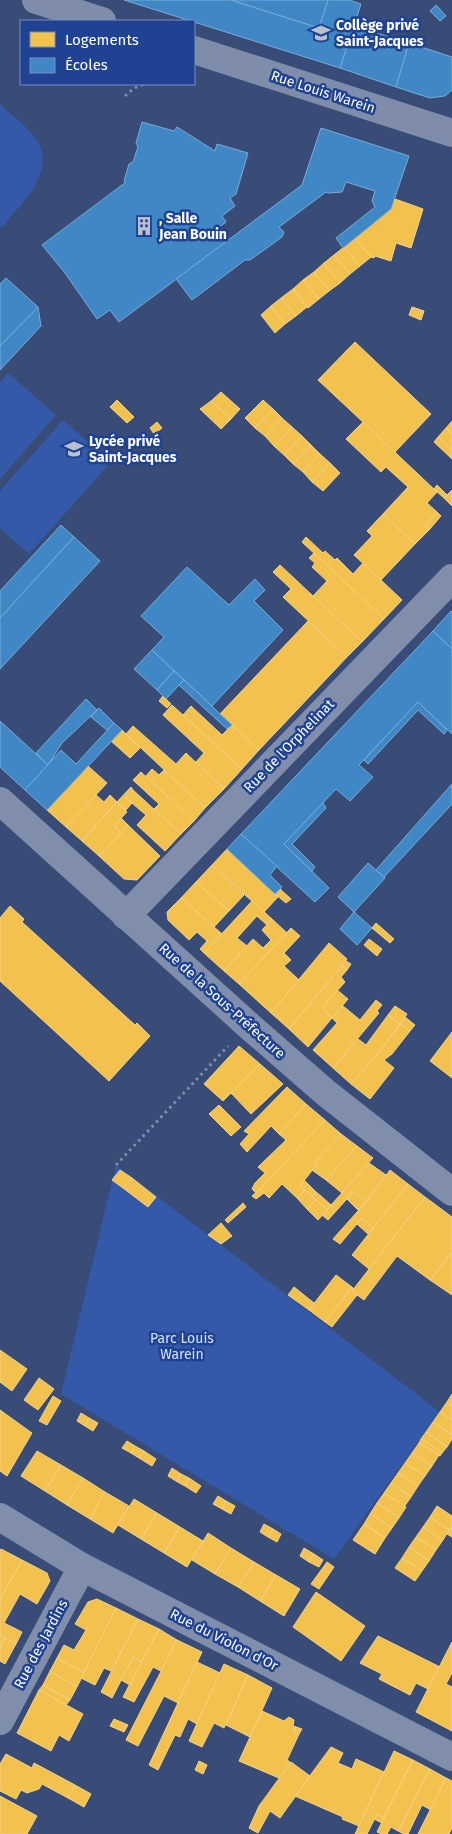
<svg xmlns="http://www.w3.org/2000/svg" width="452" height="1834" font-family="'Fira Sans',sans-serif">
	<rect width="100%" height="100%" fill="#394c78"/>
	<g fill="#3359a8">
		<path d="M0,104C10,114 22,122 31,133C62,165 25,200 4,225L0,228Z"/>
		<polygon points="8,373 56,415 0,479 0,383"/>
		<polygon points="63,420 111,462 29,554 0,528 0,491"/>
		<polygon points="116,1165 440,1412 334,1559 61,1394"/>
	</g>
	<g fill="#f2c14e" stroke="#f6d483">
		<polygon points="395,199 423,209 411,248 396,243 391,261 375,256 374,258 371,257 355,238 391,209"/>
		<polygon points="355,238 371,257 360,266 344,247"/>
		<polygon points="344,247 360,266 350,274 334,255"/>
		<polygon points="334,255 350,274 340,283 324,263"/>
		<polygon points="324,263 340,283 329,291 314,272"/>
		<polygon points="314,272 329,291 319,299 303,280"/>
		<polygon points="303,280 319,299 308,308 293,289"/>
		<polygon points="293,289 307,307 296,316 281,298"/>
		<polygon points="281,298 296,316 285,324 271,306"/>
		<polygon points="271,306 285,324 275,333 261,315"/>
		<polygon points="412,307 424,311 421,320 409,315"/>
		<polygon points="355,342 431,414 395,452 318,380"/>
		<polygon points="221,392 240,409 231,419 211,401"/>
		<polygon points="117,400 134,417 127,423 110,407"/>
		<polygon points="263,400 273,409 255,428 245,418"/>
		<polygon points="211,401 231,419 221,429 200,409"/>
		<polygon points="273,409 282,418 265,436 255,428"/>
		<polygon points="282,418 292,427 274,446 265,436"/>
		<polygon points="452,421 452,434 446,428"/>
		<polygon points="157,422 162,428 154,434 150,428"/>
		<polygon points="363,422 437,492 427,503 437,512 425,526 429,530 415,544 383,514 408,487 386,467 381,472 346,439"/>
		<polygon points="292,427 302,436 284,455 274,446"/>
		<polygon points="446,428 452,434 452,450 438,437"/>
		<polygon points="302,436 311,445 293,464 284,455"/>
		<polygon points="438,437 452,450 452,459 434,442"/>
		<polygon points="311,445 320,454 303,472 293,464"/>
		<polygon points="320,454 330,463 312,482 303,472"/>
		<polygon points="330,463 340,473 323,491 312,482"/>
		<polygon points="437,485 447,495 444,498 434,489"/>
		<polygon points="452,490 452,506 444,498"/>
		<polygon points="437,512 441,516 429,530 425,526"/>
		<polygon points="383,514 415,544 381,580 354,555 372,536 367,531"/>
		<polygon points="306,537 323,553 325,551 335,560 337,558 353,574 363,563 402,600 384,619 302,542"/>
		<polygon points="314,553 384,619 362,642 313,596 327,581 312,567 315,563 309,558"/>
		<polygon points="280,565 362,642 347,657 283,597 291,589 273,572"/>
		<polygon points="308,621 347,657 259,750 220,714"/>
		<polygon points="163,696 171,704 167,708 159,701"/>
		<polygon points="172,705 242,769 224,789 196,762 204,753 163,715"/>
		<polygon points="191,706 222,735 232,725 259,750 242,769 183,715"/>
		<polygon points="133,726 176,764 186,753 224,789 205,808 126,734"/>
		<polygon points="122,730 140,748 130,758 111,741"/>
		<polygon points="88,766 107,783 66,827 47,810"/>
		<polygon points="152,769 159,775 164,770 205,808 194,821 146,776"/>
		<polygon points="141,772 194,821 181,834 154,809 159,804 133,780"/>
		<polygon points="131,787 133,790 126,798 132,803 126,810 117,802"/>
		<polygon points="133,790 181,834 165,851 137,825 146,815 126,798"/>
		<polygon points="96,795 104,802 110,795 117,802 82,841 66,827"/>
		<polygon points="117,802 127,812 114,826 121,833 99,856 82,841"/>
		<polygon points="121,818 128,825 121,833 114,826"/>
		<polygon points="128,825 160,856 137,880 124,879 99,856"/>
		<polygon points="227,849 278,897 264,912 212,865"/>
		<polygon points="212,865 244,895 229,911 196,882"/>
		<polygon points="196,882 229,911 214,927 181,898"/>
		<polygon points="280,889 291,899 286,903 275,894"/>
		<polygon points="181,898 222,934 204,953 200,949 207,941 197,932 189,940 168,920 167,912"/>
		<polygon points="252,901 272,919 267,925 257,916 237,938 247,946 224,971 204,953"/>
		<polygon points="10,906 24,919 22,922 135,1025 137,1023 150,1036 109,1081 0,981 0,918"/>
		<polygon points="272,919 287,933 239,984 224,971 253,939 263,948 271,940 262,930"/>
		<polygon points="376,923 394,939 390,943 372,928"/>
		<polygon points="291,928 300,936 284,953 291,960 284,966 299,980 271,1013 239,984"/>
		<polygon points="369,939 382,949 377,956 364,945"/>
		<polygon points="329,943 347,959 289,1029 271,1013"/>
		<polygon points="346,961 351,964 347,970 342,966"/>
		<polygon points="342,966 347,970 341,977 345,982 322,1008 332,1018 308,1047 289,1029"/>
		<polygon points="337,990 348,999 332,1018 322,1008"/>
		<polygon points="376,1000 382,1005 377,1011 379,1013 333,1068 313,1050 337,1023 332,1018 343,1006 360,1020"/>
		<polygon points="395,1006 407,1014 400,1024 388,1015"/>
		<polygon points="388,1015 400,1024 377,1055 351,1084 333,1068 358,1039 366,1045"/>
		<polygon points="405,1017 415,1025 410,1031 400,1024"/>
		<polygon points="400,1024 410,1031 392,1054 384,1060 394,1068 370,1099 351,1084 377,1055"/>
		<polygon points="452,1032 452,1078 430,1061"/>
		<polygon points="239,1046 260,1064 223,1101 204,1084"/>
		<polygon points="260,1064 283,1084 251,1114 231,1093"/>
		<polygon points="287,1087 306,1104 279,1134 271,1126 247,1152 240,1144 249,1134 244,1131"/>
		<polygon points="306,1104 325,1120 267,1183 256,1193 252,1189 255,1183 265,1173 258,1167 286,1140 279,1134"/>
		<polygon points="219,1105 241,1127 231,1136 209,1114"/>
		<polygon points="325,1120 341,1134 315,1162 317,1164 300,1186 305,1190 297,1198 282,1184 269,1198 260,1189"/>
		<polygon points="341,1134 357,1146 326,1180 312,1170 317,1164 315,1162"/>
		<polygon points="357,1146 373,1158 342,1193 326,1180"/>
		<polygon points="369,1163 386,1175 366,1202 354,1191 328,1220 322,1215"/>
		<polygon points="120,1170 132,1178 123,1188 112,1180"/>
		<polygon points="390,1170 408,1184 373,1228 362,1218 340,1244 333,1239 366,1202"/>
		<polygon points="132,1178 156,1197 148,1207 123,1188"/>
		<polygon points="304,1180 308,1184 303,1189 300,1186"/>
		<polygon points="308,1184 316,1192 312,1197 303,1189"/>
		<polygon points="408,1184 425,1197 369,1269 352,1255"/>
		<polygon points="260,1189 264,1193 256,1199 252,1196"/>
		<polygon points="305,1190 316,1200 307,1209 297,1198"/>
		<polygon points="354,1191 366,1202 358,1210 347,1199"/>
		<polygon points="316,1192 321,1196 316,1200 312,1197"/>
		<polygon points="321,1196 331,1205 327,1210 316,1200"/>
		<polygon points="425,1197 452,1217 452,1252 430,1280 397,1256 364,1300 352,1291"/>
		<polygon points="316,1200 327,1210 318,1220 307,1209"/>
		<polygon points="243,1203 246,1207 228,1223 225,1220"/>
		<polygon points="362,1218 373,1228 368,1234 357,1224"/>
		<polygon points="221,1223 232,1236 221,1244 208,1235"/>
		<polygon points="452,1252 452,1295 430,1280"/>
		<polygon points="336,1275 352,1287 325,1322 309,1310"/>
		<polygon points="294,1287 314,1303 309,1310 288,1295"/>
		<polygon points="352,1287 354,1289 352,1291 357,1295 332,1327 325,1322"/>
		<polygon points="0,1350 27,1369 12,1391 0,1382"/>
		<polygon points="39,1378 54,1389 38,1410 24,1400"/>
		<polygon points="452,1394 452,1406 447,1402"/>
		<polygon points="53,1396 61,1401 47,1425 39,1421"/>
		<polygon points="447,1402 452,1406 452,1420 440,1412"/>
		<polygon points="0,1410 32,1433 7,1476 0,1471"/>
		<polygon points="440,1412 452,1420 452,1435 433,1422"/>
		<polygon points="81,1413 89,1418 85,1426 77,1421"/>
		<polygon points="89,1418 98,1423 93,1431 85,1426"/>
		<polygon points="433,1422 452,1435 452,1439 447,1447 426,1432"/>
		<polygon points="426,1432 447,1447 442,1453 421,1439"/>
		<polygon points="421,1439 442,1453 440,1456 419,1443"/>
		<polygon points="127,1441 135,1446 131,1453 122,1448"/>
		<polygon points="419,1443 439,1455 432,1466 412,1453"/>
		<polygon points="135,1446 144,1451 139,1458 131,1453"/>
		<polygon points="37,1451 61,1465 45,1491 21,1476"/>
		<polygon points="144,1451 156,1459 152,1466 139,1458"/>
		<polygon points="412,1453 432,1466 425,1476 405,1463"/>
		<polygon points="405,1463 425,1476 418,1486 398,1473"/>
		<polygon points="61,1465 83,1478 67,1505 45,1491"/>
		<polygon points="172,1468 181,1474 176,1481 168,1476"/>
		<polygon points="398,1473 418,1486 411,1497 391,1483"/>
		<polygon points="181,1474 189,1478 185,1486 176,1481"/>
		<polygon points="83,1478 105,1492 90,1519 67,1505"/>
		<polygon points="189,1478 201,1486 196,1493 185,1486"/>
		<polygon points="391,1483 411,1497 404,1507 384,1493"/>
		<polygon points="105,1492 129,1506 113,1533 90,1519"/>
		<polygon points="384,1493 406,1507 399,1518 377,1503"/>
		<polygon points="218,1496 226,1501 222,1509 213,1504"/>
		<polygon points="134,1499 157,1513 141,1539 118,1525"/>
		<polygon points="226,1501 235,1506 231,1514 222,1509"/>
		<polygon points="377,1503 399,1518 392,1528 370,1514"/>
		<polygon points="437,1506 452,1516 452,1526 449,1530 430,1517"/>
		<polygon points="157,1513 180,1527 164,1553 141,1539"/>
		<polygon points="370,1514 392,1528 385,1538 364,1524"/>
		<polygon points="430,1517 449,1530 443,1540 423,1527"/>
		<polygon points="264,1524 273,1529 268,1537 260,1532"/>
		<polygon points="364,1524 385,1538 375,1554 353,1540"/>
		<polygon points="452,1526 452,1537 447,1534"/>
		<polygon points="180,1527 203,1541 187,1567 164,1553"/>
		<polygon points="423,1527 443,1540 436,1550 416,1537"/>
		<polygon points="273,1529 281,1534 277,1542 268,1537"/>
		<polygon points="208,1533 231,1548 215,1574 192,1560"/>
		<polygon points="416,1537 436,1550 429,1561 409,1547"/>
		<polygon points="409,1547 429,1561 422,1571 402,1558"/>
		<polygon points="231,1548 254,1562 238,1587 215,1574"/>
		<polygon points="304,1548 314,1554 309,1562 300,1556"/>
		<polygon points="1,1549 22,1560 0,1599 0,1550"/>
		<polygon points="314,1554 323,1560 319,1567 309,1562"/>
		<polygon points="402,1558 422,1571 415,1581 395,1568"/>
		<polygon points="22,1560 47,1573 50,1581 37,1604 20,1594 4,1623 22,1632 16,1644 0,1635 0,1599"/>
		<polygon points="254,1562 276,1575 260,1601 238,1587"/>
		<polygon points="327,1562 334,1567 319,1589 311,1584"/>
		<polygon points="276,1575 300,1589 284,1616 260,1601"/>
		<polygon points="316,1592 365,1626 341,1661 293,1627"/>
		<polygon points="97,1599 116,1608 84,1673 57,1658 64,1645 74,1650 86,1630 75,1624 88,1602"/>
		<polygon points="116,1608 138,1619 111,1671 104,1668 95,1685 81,1678"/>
		<polygon points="138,1619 159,1629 142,1662 133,1657 112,1698 101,1692"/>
		<polygon points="159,1629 177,1640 161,1671 153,1667 134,1702 123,1697"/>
		<polygon points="0,1635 5,1638 0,1647"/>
		<polygon points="378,1636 440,1667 428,1689 416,1683 410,1695 379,1679 382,1674 360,1663"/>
		<polygon points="5,1638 16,1644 5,1664 0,1661 0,1647"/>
		<polygon points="177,1640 202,1652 178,1703 164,1696 138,1746 126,1740"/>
		<polygon points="452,1642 452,1673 446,1684 452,1687 452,1731 416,1712"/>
		<polygon points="133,1657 142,1662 130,1685 121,1680"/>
		<polygon points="57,1658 84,1673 77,1687 50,1671"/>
		<polygon points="197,1662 220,1673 197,1724 188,1719 180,1737 175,1735 158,1770 149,1765"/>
		<polygon points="224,1664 248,1675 224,1728 214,1723 202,1747 189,1741"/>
		<polygon points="50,1671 77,1687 70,1700 43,1685"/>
		<polygon points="248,1675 272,1688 250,1737 226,1725"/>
		<polygon points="43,1685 70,1700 66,1705 39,1690"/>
		<polygon points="39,1690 83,1714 69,1741 59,1735 51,1751 17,1733"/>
		<polygon points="262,1711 284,1721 289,1717 294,1720 293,1726 296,1727 294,1732 299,1734 287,1760 290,1762 279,1778 239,1761"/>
		<polygon points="114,1719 128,1725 124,1732 110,1726"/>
		<polygon points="296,1727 302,1729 299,1734 294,1732"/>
		<polygon points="331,1747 343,1753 338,1763 352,1769 356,1759 384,1772 359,1826 342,1819 343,1817 295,1796"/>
		<polygon points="394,1751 413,1760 384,1818 377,1814 367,1834 355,1834"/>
		<polygon points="6,1754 32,1768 34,1763 75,1785 68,1798 42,1784 39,1789 27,1793 21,1790 16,1799 0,1791 0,1764"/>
		<polygon points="413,1760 430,1769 398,1831 391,1827 387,1834 382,1834 377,1832"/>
		<polygon points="199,1761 207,1765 203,1774 195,1770"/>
		<polygon points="291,1762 310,1776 280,1818 270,1811 258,1833 249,1828 259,1806"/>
		<polygon points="430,1769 446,1778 431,1810 422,1805 408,1834 404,1834 398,1831"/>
		<polygon points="446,1778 452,1781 452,1828 449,1834 418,1834"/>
		<polygon points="75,1785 91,1794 84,1807 68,1798"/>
		<polygon points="0,1796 37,1816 27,1834 0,1834"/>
		<polygon points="377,1814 384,1818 382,1823 374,1819"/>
	</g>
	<g fill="#3f88c5" stroke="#79acd6">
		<polygon points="124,0 231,0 319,28 328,0 349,0 361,4 340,68"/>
		<polygon points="231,0 328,0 319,28"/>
		<polygon points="436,5 446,16 440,21 430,11"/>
		<polygon points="354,26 409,43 396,87 340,68"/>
		<polygon points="409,43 452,57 452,90 445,96 430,98 396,87"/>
		<polygon points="142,122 174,131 177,127 215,151 217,144 248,153 236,194 230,198 235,206 222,216 226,222 215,230 225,243 119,322 110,310 97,319 65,273 42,245 126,182 124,181 129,164 133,162 138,147 136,143"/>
		<polygon points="321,128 409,156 391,209 343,248 336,238 375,207 372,201 375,191 346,182 342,192 329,193 326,192 279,227 284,232 282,237 250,260 245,260 192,300 176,279 302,185"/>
		<polygon points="6,278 38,307 0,346 0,284"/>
		<polygon points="38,307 41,326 0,370 0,346"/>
		<polygon points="61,525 74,537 0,618 0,591"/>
		<polygon points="74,537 100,561 0,669 0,618"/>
		<polygon points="187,567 229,605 255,579 265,590 254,601 283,630 212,706 152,650 164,637 141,616"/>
		<polygon points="451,611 452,612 452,649 433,631"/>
		<polygon points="433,631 452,649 452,734 418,702 359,765 373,777 350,801 336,789 284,844 329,888 315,902 241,834"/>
		<polygon points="152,650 174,671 157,690 134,669"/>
		<polygon points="174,671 184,680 166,699 157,690"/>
		<polygon points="184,680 232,725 227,729 179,685"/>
		<polygon points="86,699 97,710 62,743 48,765 36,753"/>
		<polygon points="418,702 447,730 444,734 418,710 368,764 364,760"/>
		<polygon points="99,708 114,723 107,730 91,717"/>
		<polygon points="0,721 48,765 25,790 0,767"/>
		<polygon points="114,723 122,730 47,810 25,790 61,750 76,764"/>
		<polygon points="452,784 452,804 384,877 376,870"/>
		<polygon points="323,803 326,808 292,844 315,867 312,871 284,844"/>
		<polygon points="241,834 277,866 270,875 282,887 275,894 227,849"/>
		<polygon points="368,863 385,878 354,912 338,897"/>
		<polygon points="354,912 372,928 357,945 340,929"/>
	</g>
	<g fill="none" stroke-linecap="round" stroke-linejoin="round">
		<g stroke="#818eab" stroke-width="3" stroke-dasharray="2.5 4" stroke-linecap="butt">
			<polyline points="125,96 134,88 145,84"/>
			<polyline points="116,1165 228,1046"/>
		</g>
		<g stroke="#818eab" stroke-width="28">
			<polyline points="0,801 248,1025 326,1093 452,1192"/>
			<polyline points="126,916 452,578"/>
			<polyline points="0,1517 82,1567 452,1757"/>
			<polyline points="0,1721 82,1567"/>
		</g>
		<g stroke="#808daa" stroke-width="28">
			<polyline points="36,0 102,21"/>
			<polyline points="194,50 452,133"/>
		</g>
	</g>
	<defs>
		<g id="school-bare" transform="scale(1.5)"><path d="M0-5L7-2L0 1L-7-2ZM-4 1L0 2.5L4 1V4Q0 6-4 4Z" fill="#bac0d0" stroke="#1f4292" stroke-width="2.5" paint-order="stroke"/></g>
		<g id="building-bare" transform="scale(1.5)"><path d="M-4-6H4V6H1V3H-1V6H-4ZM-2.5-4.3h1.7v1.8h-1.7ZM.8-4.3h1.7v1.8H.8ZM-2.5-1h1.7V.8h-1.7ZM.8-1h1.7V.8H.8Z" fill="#bac0d0" stroke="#1f4292" stroke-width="2.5" paint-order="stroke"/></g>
	</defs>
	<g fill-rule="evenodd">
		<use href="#school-bare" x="321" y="33"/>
		<use href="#building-bare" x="144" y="226"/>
		<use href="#school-bare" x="74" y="449"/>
	</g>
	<g text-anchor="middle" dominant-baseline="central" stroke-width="5" stroke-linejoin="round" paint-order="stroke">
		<g font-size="14" font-weight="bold" fill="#fff" stroke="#1f4292" text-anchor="start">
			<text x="336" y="25">Collège privé<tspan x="336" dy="16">Saint-Jacques</tspan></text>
			<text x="159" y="218">, Salle<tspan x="159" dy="16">Jean Bouin</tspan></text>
			<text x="89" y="441">Lycée privé<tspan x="89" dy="16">Saint-Jacques</tspan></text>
		</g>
		<g font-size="14" fill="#fff" stroke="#1f4292">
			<text transform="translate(323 92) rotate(18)">Rue Louis Warein</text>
			<text transform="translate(289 746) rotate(-46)">Rue de l'Orphelinat</text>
			<text transform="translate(222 1001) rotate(42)">Rue de la Sous-Préfecture</text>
			<text transform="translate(224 1640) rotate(27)">Rue du Violon d'Or</text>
			<text transform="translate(41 1644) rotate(-62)">Rue des Jardins</text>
		</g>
		<g font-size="14" fill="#d6e2fa" stroke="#1f4292">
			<text x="182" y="1338">Parc Louis<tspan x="182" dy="16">Warein</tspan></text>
		</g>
	</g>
	<rect x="20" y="20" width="175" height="65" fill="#1f4292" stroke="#798ebe"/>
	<rect x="30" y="32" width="25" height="15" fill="#f2c14e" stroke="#798ebe"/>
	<text x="65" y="45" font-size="15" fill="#ffffff">Logements</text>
	<rect x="30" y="58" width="25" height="15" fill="#3f88c5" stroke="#798ebe"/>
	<text x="65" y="70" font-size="15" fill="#ffffff">Écoles</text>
</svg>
